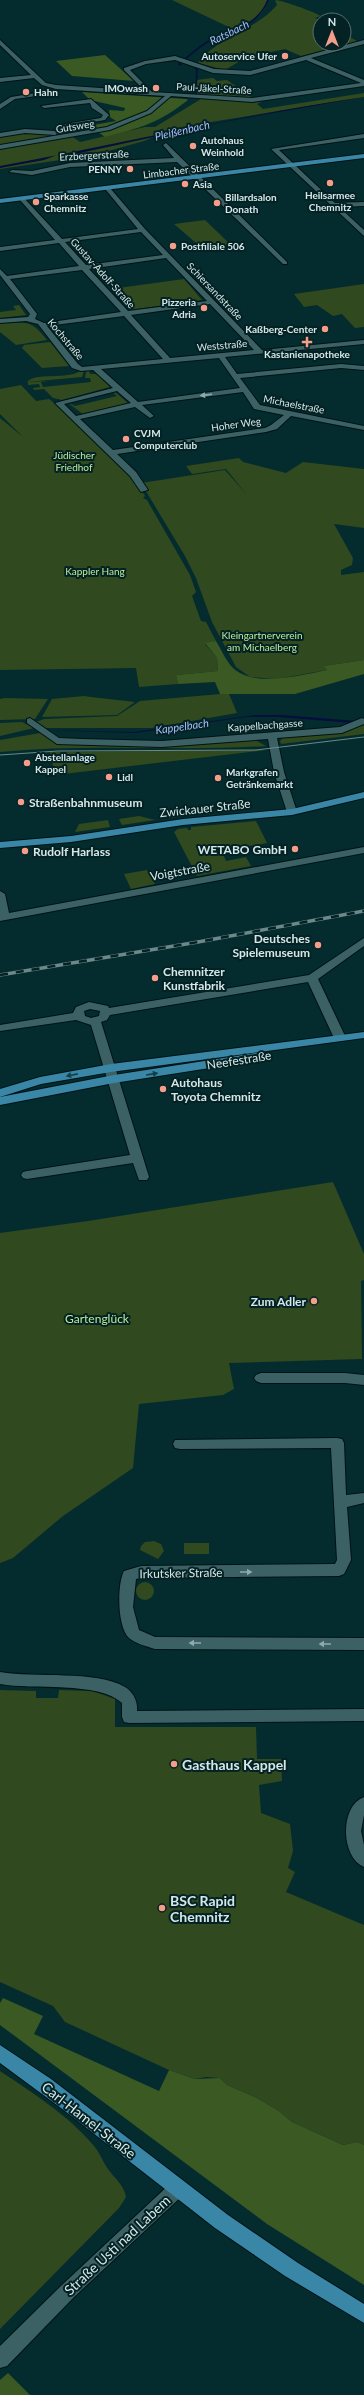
<svg xmlns="http://www.w3.org/2000/svg" width="364" height="2395" font-family="Lato,sans-serif">
	<rect width="100%" height="100%" fill="#042c2e"/>
	<g fill="#30491e">
		<path d="M172,0H267C266,16 248,24 235,30Z"/>
		<path d="M275,0C282,0 314,12 321,16L315,18L320,20V44H344V34L359,42L301,56L285,49L271,52L240,61L225,70L198,63C218,36 255,31 277,5Z"/>
		<polygon points="213,78 217,81 227,80 256,100 196,96 197,80"/>
		<polygon points="364,93 364,97 211,122 165,132 144,141 94,155 0,169 0,135 24,132 66,132 80,142 145,127 155,127 201,99 263,101 257,104 263,109"/>
		<polygon points="205,220 231,245 203,249 174,224"/>
		<polygon points="184,279 202,300 129,310 111,289"/>
		<polygon points="364,284 364,327 355,328 342,314 333,316 317,305 304,307 294,294"/>
		<polygon points="19,305 26,315 0,318 0,312 16,310 13,306"/>
		<path d="M0,323C26,324 29,317 47,340L16,345L0,332Z"/>
		<polygon points="50,342 69,366 42,368 22,348 24,345"/>
		<path d="M80,371H84L82,377L27,382C35,372 68,380 80,371Z"/>
		<polygon points="86,371 89,371 90,374 97,374 110,387 62,400 53,398 44,389 34,390 33,388 40,387 39,384 28,385 28,382 48,381 41,382 43,387 91,382 90,378 85,378"/>
		<polygon points="21,385 36,401 49,399 85,428 132,475 145,496 143,498 147,500 190,575 196,592 192,596 201,621 206,622 216,641 205,644 217,658 218,671 176,675 178,684 139,687 136,668 0,670 0,418 23,437 0,414 0,389"/>
		<polygon points="114,391 129,404 84,415 67,402 75,406 117,396 112,392"/>
		<polygon points="239,458 243,462 286,473 303,462 364,469 364,528 334,524 353,558 352,565 341,570 341,575 364,572 364,660 325,666 327,670 277,679 250,677 236,667 212,622 196,578 185,556 141,483 225,470 247,495 226,469 192,474 186,466"/>
		<polygon points="220,694 229,694 237,713 152,728 41,728 36,722 44,719 117,716 140,701"/>
		<polygon points="84,696 91,697 135,702 117,715 42,717 52,699"/>
		<polygon points="0,699 5,698 48,699 35,719 0,720"/>
		<polygon points="22,722 34,728 0,736 0,723"/>
		<polygon points="361,725 364,725 364,734 281,744 280,741 284,737 342,731"/>
		<path d="M40,733L55,743L104,744L253,739L266,746C178,752 88,743 0,752V740Z"/>
		<polygon points="266,750 55,775 50,752"/>
		<polygon points="201,807 200,814 168,818 165,812"/>
		<polygon points="139,816 155,820 122,825 119,819"/>
		<polygon points="108,820 110,827 75,832 79,824"/>
		<polygon points="256,821 267,843 231,849 232,853 223,854 226,861 246,857 251,866 197,876 174,832 178,829 187,828 188,830 191,830 191,827"/>
		<polygon points="147,870 155,884 131,889 124,874"/>
		<polygon points="333,1182 364,1254 364,1280 361,1281 362,1359 229,1363 234,1389 223,1395 139,1404 133,1468 63,1516 13,1558 0,1563 0,1233 88,1221"/>
		<polygon points="154,1541 161,1544 164,1551 158,1559 140,1550 141,1546 145,1542"/>
		<rect x="184" y="1543" width="25" height="11"/>
		<circle cx="145" cy="1591" r="9"/>
		<polygon points="0,1690 36,1691 36,1698 58,1698 59,1690 93,1691 115,1699 115,1727 256,1727 257,1759 281,1759 282,1781 259,1785 261,1813 290,1824 293,1851 288,1868 295,1872 286,1892 364,1925 364,2145 357,2142 343,2145 292,2122 279,2111 257,2098 227,2085 220,2078 206,2077 195,2079 169,2070 65,2022 53,2006 0,1982"/>
		<path d="M0,2071C33,2093 68,2115 94,2146C100,2153 103,2162 108,2169C115,2179 124,2185 126,2197L119,2208L0,2329Z"/>
	</g>
	<g fill="#3a5923">
		<polygon points="105,55 134,81 72,76 56,61"/>
		<path d="M82,92L186,99L188,100C159,123 140,128 105,137L98,132L75,136L66,130L116,121L110,117L109,110L124,111L125,108L90,100Z"/>
		<path d="M216,641C221,649 226,661 233,668C254,688 302,675 327,670L324,666L364,660V674L295,694H220L215,682L178,684L176,675L218,671L217,658L205,643Z"/>
		<polygon points="3,1998 43,2016 34,2034 159,2091 169,2070 195,2079 220,2078 227,2085 257,2098 279,2111 292,2122 343,2145 357,2142 364,2145 364,2285 267,2224 0,2025 0,2003"/>
		<polygon points="8,2373 30,2395 0,2395 0,2380"/>
	</g>
	<g fill="#060e3d">
		<path d="M364,97L218,123L80,153L57,155L44,160L0,168V166C121,144 241,115 364,97Z"/>
		<polygon points="255,715 282,715 357,721 354,723 278,717 246,717 135,733 43,730 134,732"/>
	</g>
	<g fill="none" stroke-linecap="round" stroke-linejoin="round">
		<g stroke="#060e3d" stroke-width="1.5">
			<path d="M184,60C192,53 200,46 209,41C232,30 258,26 268,0"/>
			<polyline points="181,61 179,64 181,65"/>
			<polyline points="195,68 197,69 196,94"/>
		</g>
		<g stroke="#001315" stroke-width="2">
			<g id="minor">
				<path d="M0,40L46,83L56,85L145,91L124,70V68L145,61L175,56L214,69L250,71L364,40V44L311,58L364,80V86L252,102L171,96L151,113L110,130L0,149V145L107,127L147,111L165,96L56,89L42,85L34,78L0,82V78L31,75L0,45ZM175,60L213,73L250,75L306,60L361,83L252,98L152,92L130,70L146,64Z"/>
				<polygon points="49,91 51,94 15,99 0,109 0,104 11,97"/>
				<polygon points="91,99 109,115 105,120 69,126 73,130 70,132 63,127 65,124 101,118 103,115 92,108 90,103 44,108 41,106"/>
				<polygon points="25,129 55,131 58,133 55,135 25,133 0,137 0,133"/>
				<polygon points="364,134 364,138 279,150 335,203 364,202 364,206 339,207 364,230 364,236 271,149"/>
				<polygon points="166,143 287,262 287,264 283,264 177,162 70,167 32,175 9,172 12,170 32,171 70,163 174,158 163,145"/>
				<path d="M106,188H110L145,229L262,350L364,340V344L225,357L237,374L341,364L364,366V370L341,368L240,378L260,405L364,426V430L291,416L277,429L266,432L117,454L136,472L148,490L141,492L130,476L55,403L113,388L93,370L81,371L72,368L38,324L26,321L0,323V319L28,317L30,314L0,275V269L7,276L79,266L59,243L0,251V247L55,240L20,200V198H24L62,239L138,229L106,190ZM141,232L163,255L86,265L65,242ZM166,258L207,301L128,311L89,269ZM82,270L121,312L44,323L35,319L37,314L10,279ZM210,304L254,350L170,358L131,315ZM124,316L163,359L82,367L78,364L47,326ZM219,358L240,388L138,402L101,369ZM117,391L131,403L76,416L64,404ZM243,392L254,409L284,415L271,425L265,428L113,450L80,419L135,407L150,418L154,416L142,405Z"/>
				<polygon points="30,718 59,738 82,739 162,741 340,727 362,718 364,719 364,724 342,733 277,738 284,772 297,812 292,815 287,812 274,772 268,739 162,747 57,744 27,723 27,719"/>
				<polygon points="364,847 364,853 0,921 0,891 5,894 9,913"/>
				<path d="M364,938V946L318,979L346,1038L344,1040H336L334,1038L308,982L110,1015L107,1020L101,1022L149,1177L147,1180H139L133,1163L27,1179L23,1178L21,1175L23,1172L27,1171L130,1155L91,1025L76,1020L0,1031V1025L73,1013L76,1007L89,1002L108,1006L109,1008L309,975ZM90,1009L100,1011L99,1016L91,1018L85,1016L84,1011Z"/>
				<polygon points="261,1373 345,1373 364,1375 364,1385 345,1383 261,1383 256,1381 254,1378 256,1375"/>
				<path d="M337,1438L342,1439L344,1443L346,1495L364,1493V1503L347,1507L351,1560L344,1574L339,1576L141,1578L136,1579L133,1607L139,1630L155,1637L364,1638V1650L155,1649C146,1646 136,1644 129,1638C117,1627 117,1584 124,1571L141,1566L335,1564L337,1560L331,1448L180,1449L175,1448L173,1444L175,1440Z"/>
				<path d="M0,1672C35,1678 96,1670 125,1687C133,1692 138,1701 137,1711L364,1709V1721L129,1723L124,1722L122,1717V1703C98,1681 33,1690 0,1684Z"/>
				<path d="M364,1797V1815L361,1831L364,1845V1867C341,1858 339,1806 364,1797Z"/>
				<polygon points="177,2180 183,2183 186,2189 183,2195 74,2297 7,2366 0,2368 0,2346 62,2285 171,2183"/>
			</g>
		</g>
		<g stroke="#001315" stroke-width="2">
			<g id="major">
				<polygon points="364,154 364,158 0,203 0,199"/>
				<polygon points="364,792 364,798 292,815 183,825 71,842 0,848 0,842 71,836 183,819 292,809"/>
				<polygon points="364,1032 364,1038 111,1072 41,1084 0,1097 0,1089 40,1077 111,1064"/>
				<polygon points="256,1053 262,1057 260,1060 114,1083 0,1105 0,1097 114,1075"/>
				<polygon points="0,2045 51,2079 228,2215 298,2263 364,2304 364,2323 285,2276 215,2228 61,2108 0,2063"/>
			</g>
		</g>
		<use href="#minor" fill="#3c6164" fill-rule="evenodd"/>
		<use href="#major" fill="#3986a6" fill-rule="evenodd"/>
		<polyline stroke="#6b898a" stroke-width="1" points="0,755 58,751 256,750 364,737"/>
		<g stroke="#6b898a" stroke-width="3.5">
			<polyline id="rail" points="0,975 198,942 364,911"/>
		</g>
		<use href="#rail" stroke="#042123" stroke-width="2.5" stroke-dasharray="8" stroke-linecap="butt"/>
	</g>
	<defs><path id="oneway-solid" d="M-6-.8H1V-3.2L6.5 0L1 3.2V.8H-6Z"/></defs>
	<g fill="#90abad">
		<use href="#oneway-solid" transform="translate(206 395) rotate(173)"/>
		<use href="#oneway-solid" transform="translate(246 1572)"/>
		<use href="#oneway-solid" transform="translate(195 1643) rotate(-180)"/>
		<use href="#oneway-solid" transform="translate(325 1644) rotate(-180)"/>
	</g>
	<g fill="#143f4a">
		<use href="#oneway-solid" transform="translate(152 1074) rotate(-9)"/>
		<use href="#oneway-solid" transform="translate(72 1075) rotate(169)"/>
	</g>
	<g fill="#f49d8b" stroke="#042123" stroke-width="1.5">
		<circle cx="285" cy="56" r="4"/>
		<circle cx="156" cy="88" r="4"/>
		<circle cx="26" cy="92" r="4"/>
		<circle cx="193" cy="146" r="4"/>
		<circle cx="130" cy="169" r="4"/>
		<circle cx="330" cy="183" r="4"/>
		<circle cx="185" cy="184" r="4"/>
		<circle cx="36" cy="202" r="4"/>
		<circle cx="217" cy="203" r="4"/>
		<circle cx="173" cy="246" r="4"/>
		<circle cx="204" cy="308" r="4"/>
		<circle cx="325" cy="329" r="4"/>
		<path d="M305 336h4v4h4v4h-4v4h-4v-4h-4v-4h4z"/>
		<circle cx="126" cy="439" r="4"/>
		<circle cx="27" cy="763" r="4"/>
		<circle cx="109" cy="777" r="4"/>
		<circle cx="218" cy="778" r="4"/>
		<circle cx="21" cy="802" r="4"/>
		<circle cx="295" cy="849" r="4"/>
		<circle cx="25" cy="851" r="4"/>
		<circle cx="318" cy="945" r="4"/>
		<circle cx="155" cy="978" r="4"/>
		<circle cx="163" cy="1089" r="4"/>
		<circle cx="314" cy="1301" r="4"/>
		<circle cx="174" cy="1764" r="4"/>
		<circle cx="162" cy="1908" r="4"/>
	</g>
	<g text-anchor="middle" dominant-baseline="central" stroke-width="4" stroke-linejoin="round" paint-order="stroke">
		<g font-size="10" font-weight="bold" fill="#d4e8e9" stroke="#042123" text-anchor="start">
			<text x="277" y="56" text-anchor="end">Autoservice Ufer</text>
			<text x="148" y="88" text-anchor="end">IMOwash</text>
			<text x="34" y="92">Hahn</text>
			<text x="201" y="140">Autohaus<tspan x="201" dy="12">Weinhold</tspan></text>
			<text x="122" y="169" text-anchor="end">PENNY</text>
			<text x="193" y="184">Asia</text>
			<text x="330" y="195" text-anchor="middle">Heilsarmee<tspan x="330" dy="12">Chemnitz</tspan></text>
			<text x="44" y="196">Sparkasse<tspan x="44" dy="12">Chemnitz</tspan></text>
			<text x="225" y="197">Billardsalon<tspan x="225" dy="12">Donath</tspan></text>
			<text x="181" y="246">Postfiliale 506</text>
			<text x="196" y="302" text-anchor="end">Pizzeria<tspan x="196" dy="12">Adria</tspan></text>
			<text x="317" y="329" text-anchor="end">Kaßberg-Center</text>
			<text x="307" y="354" text-anchor="middle">Kastanienapotheke</text>
			<text x="134" y="433">CVJM<tspan x="134" dy="12">Computerclub</tspan></text>
			<text x="35" y="757">Abstellanlage<tspan x="35" dy="12">Kappel</tspan></text>
			<text x="226" y="772">Markgrafen<tspan x="226" dy="12">Getränkemarkt</tspan></text>
			<text x="117" y="777">Lidl</text>
		</g>
		<g font-size="10" fill="#d4e8e9" stroke="#042123">
			<text transform="translate(214 88) rotate(3)">Paul-Jäkel-Straße</text>
			<text transform="translate(75 126) rotate(-9)">Gutsweg</text>
			<text transform="translate(94 155) rotate(-3)">Erzbergerstraße</text>
			<text transform="translate(181 170) rotate(-7)">Limbacher Straße</text>
			<text transform="translate(103 273) rotate(48)">Gustav-Adolf-Straße</text>
			<text transform="translate(215 291) rotate(46)">Schiersandstraße</text>
			<text transform="translate(66 339) rotate(50)">Kochstraße</text>
			<text transform="translate(222 345) rotate(-5)">Weststraße</text>
			<text transform="translate(294 404) rotate(11)">Michaelstraße</text>
			<text transform="translate(236 424) rotate(-8)">Hoher Weg</text>
			<text transform="translate(265 725) rotate(-4)">Kappelbachgasse</text>
		</g>
		<g font-size="10" fill="#bbec9a" stroke="#042123">
			<text x="74" y="455">Jüdischer<tspan x="74" dy="12">Friedhof</tspan></text>
			<text x="95" y="571">Kappler Hang</text>
			<text x="262" y="635">Kleingartnerverein<tspan x="262" dy="12">am Michaelberg</tspan></text>
		</g>
		<g font-size="11" font-style="italic" fill="#a6beff" stroke="#042123">
			<text transform="translate(229 32) rotate(-26)">Ratsbach</text>
			<text transform="translate(182 130) rotate(-13)">Pleißenbach</text>
			<text transform="translate(182 726) rotate(-8)">Kappelbach</text>
		</g>
		<g font-size="12" font-weight="bold" fill="#d4e8e9" stroke="#042123" text-anchor="start">
			<text x="29" y="802">Straßenbahnmuseum</text>
			<text x="287" y="849" text-anchor="end">WETABO GmbH</text>
			<text x="33" y="851">Rudolf Harlass</text>
			<text x="310" y="938" text-anchor="end">Deutsches<tspan x="310" dy="14">Spielemuseum</tspan></text>
			<text x="163" y="971">Chemnitzer<tspan x="163" dy="14">Kunstfabrik</tspan></text>
			<text x="171" y="1082">Autohaus<tspan x="171" dy="14">Toyota Chemnitz</tspan></text>
			<text x="306" y="1301" text-anchor="end">Zum Adler</text>
		</g>
		<g font-size="12" fill="#d4e8e9" stroke="#042123">
			<text transform="translate(205 808) rotate(-6)">Zwickauer Straße</text>
			<text transform="translate(180 871) rotate(-10)">Voigtstraße</text>
			<text transform="translate(239 1060) rotate(-9)">Neefestraße</text>
			<text transform="translate(181 1573) rotate(-1)">Irkutsker Straße</text>
		</g>
		<g font-size="12" fill="#bbec9a" stroke="#042123">
			<text x="97" y="1318">Gartenglück</text>
		</g>
		<g font-size="14" font-weight="bold" fill="#d4e8e9" stroke="#042123" text-anchor="start">
			<text x="182" y="1764">Gasthaus Kappel</text>
			<text x="170" y="1900">BSC Rapid<tspan x="170" dy="16">Chemnitz</tspan></text>
		</g>
		<g font-size="14" fill="#d4e8e9" stroke="#042123">
			<text transform="translate(89 2120) rotate(38)">Carl-Hamel-Straße</text>
			<text transform="translate(117 2245) rotate(-43)">Straße Usti nad Labem</text>
		</g>
	</g>
	<g transform="translate(332 32)"><circle r="19" fill="#042123" stroke="#577172"/>
	<path d="M0-3L7 15L0 10L-7 15Z" fill="#f49d8b"/>
	<text y="-6" font-size="11" font-weight="bold" text-anchor="middle" fill="#d4e8e9">N</text>
	</g>
</svg>
